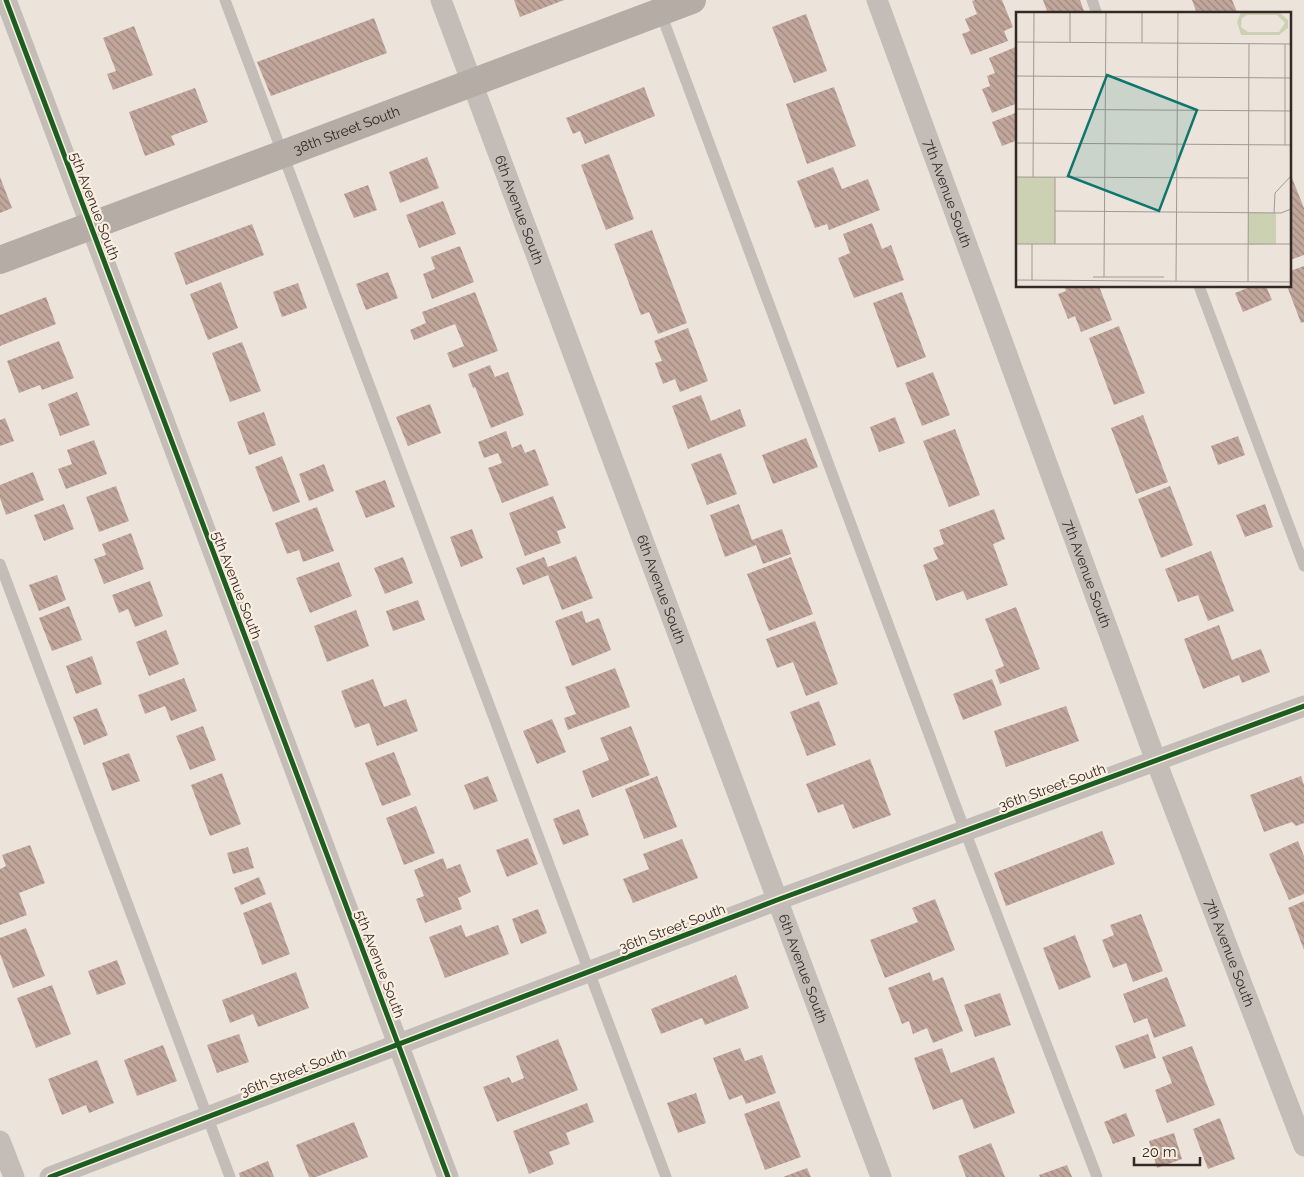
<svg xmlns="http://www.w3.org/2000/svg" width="1304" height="1177" font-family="Raleway,sans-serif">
	<defs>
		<pattern id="building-back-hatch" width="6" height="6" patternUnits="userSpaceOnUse" patternTransform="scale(1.25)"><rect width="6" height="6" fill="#c1a69c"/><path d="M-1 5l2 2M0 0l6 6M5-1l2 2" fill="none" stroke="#9e877f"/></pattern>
	</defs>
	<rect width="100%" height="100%" fill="#ece4db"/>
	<g fill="url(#building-back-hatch)">
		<polygon points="514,0 564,0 520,17"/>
		<polygon points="975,0 1002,0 1013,27 1004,31 1008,41 971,55 962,34 970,31 965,19 977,14 972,1"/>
		<polygon points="1043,0 1080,0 1085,14 1048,14"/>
		<polygon points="1192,0 1232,0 1238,14 1197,14"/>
		<polygon points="806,14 827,71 794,83 772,27"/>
		<polygon points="374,18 387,53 271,96 257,62"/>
		<polygon points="134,26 153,75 113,90 107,74 116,71 103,38"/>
		<polygon points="1018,46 1018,103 992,113 982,89 990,86 987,76 995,73 989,58"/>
		<polygon points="644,87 655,116 585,144 580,131 573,134 566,118"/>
		<polygon points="834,87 856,146 807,164 786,104"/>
		<polygon points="195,88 208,122 171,136 175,145 145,156 129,112"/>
		<polygon points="1018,112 1018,140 1002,146 992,122"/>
		<polygon points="609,154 634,219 606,230 581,165"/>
		<polygon points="427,157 439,188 400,203 389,172"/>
		<polygon points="833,167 842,189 868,179 880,210 829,230 827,224 815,228 797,181"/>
		<polygon points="1290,173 1304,208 1304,255 1290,260"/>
		<polygon points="0,177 12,208 0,213"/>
		<polygon points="368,185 377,210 354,218 344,194"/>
		<polygon points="443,201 456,234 419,248 406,215"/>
		<polygon points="872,223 882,249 891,245 904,280 854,298 838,258 850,253 843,234"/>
		<polygon points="252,224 264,255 186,285 174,253"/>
		<polygon points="652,230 687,323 658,334 649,312 641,315 614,244"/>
		<polygon points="460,246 474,282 432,299 423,274 435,269 431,257"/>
		<polygon points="1304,266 1304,322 1301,323 1287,286 1290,286 1290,271"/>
		<polygon points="388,272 398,298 366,310 356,284"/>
		<polygon points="221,282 238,328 208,340 190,294"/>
		<polygon points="298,283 307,308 282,317 273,292"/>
		<polygon points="1064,286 1099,286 1112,320 1081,332 1075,316 1068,319 1058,294 1066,291"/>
		<polygon points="1252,286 1266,286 1272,300 1243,312 1235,293"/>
		<polygon points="475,292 498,351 453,368 447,353 464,346 455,324 414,340 410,330 426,323 422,312"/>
		<polygon points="902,292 926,357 897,368 873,303"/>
		<polygon points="46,297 56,324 0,346 0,315"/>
		<polygon points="1119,326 1145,393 1114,405 1089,338"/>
		<polygon points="688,328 708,381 680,392 675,379 663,384 655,363 662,361 654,341"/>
		<polygon points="59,341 74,378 42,390 40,385 19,393 7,361"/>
		<polygon points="242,342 261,391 230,402 212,353"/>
		<polygon points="490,365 495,377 508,372 524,415 491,428 475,387 473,388 468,374"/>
		<polygon points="933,372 950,415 922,426 905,383"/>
		<polygon points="77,392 90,425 60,436 48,404"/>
		<polygon points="701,395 711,421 740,409 746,426 688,449 672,406"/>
		<polygon points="430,404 441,433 408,446 396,417"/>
		<polygon points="264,412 276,445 249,455 237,422"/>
		<polygon points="1143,415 1168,482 1136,494 1111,428"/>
		<polygon points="895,417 905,443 879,452 870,427"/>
		<polygon points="5,418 14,441 0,446 0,420"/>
		<polygon points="955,429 980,495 949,507 923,441"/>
		<polygon points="506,431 512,448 521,444 525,453 535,449 549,485 502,503 488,468 502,463 498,453 484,458 478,442"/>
		<polygon points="1238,436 1245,455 1218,465 1211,446"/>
		<polygon points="806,438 818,467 773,484 762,455"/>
		<polygon points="94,440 107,474 66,489 58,469 72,464 67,450"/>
		<polygon points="721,453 737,494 707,505 691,464"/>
		<polygon points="282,456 300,502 273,512 255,467"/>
		<polygon points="324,464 334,491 309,501 299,474"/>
		<polygon points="33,472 44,500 6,515 0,498 0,485"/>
		<polygon points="385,480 395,507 366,518 355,491"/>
		<polygon points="116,486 129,521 99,532 86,497"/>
		<polygon points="1170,486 1193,545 1161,558 1138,499"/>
		<polygon points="553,496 566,528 557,531 561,543 525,556 509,513"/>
		<polygon points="64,504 74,529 44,541 34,515"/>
		<polygon points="739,504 752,540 782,529 791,554 763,564 756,545 725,557 710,515"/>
		<polygon points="1265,504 1273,527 1245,537 1236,515"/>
		<polygon points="317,507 334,551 303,562 299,550 287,554 275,523"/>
		<polygon points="994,509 1005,539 993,544 1008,585 967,600 963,591 936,601 923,565 938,559 933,548 944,544 939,530"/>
		<polygon points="472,529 483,558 461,567 450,537"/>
		<polygon points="131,533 144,569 104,584 94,559 106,555 102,544"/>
		<polygon points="1211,551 1234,611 1208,621 1198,595 1178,602 1165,569"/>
		<polygon points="576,556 593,598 562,610 548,575 523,585 516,568 544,557 548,567"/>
		<polygon points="403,557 413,583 385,594 374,568"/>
		<polygon points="791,557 813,614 769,631 747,574"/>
		<polygon points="339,562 352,596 310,613 296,578"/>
		<polygon points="57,575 66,600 39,611 29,585"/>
		<polygon points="150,581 163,616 135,627 128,609 119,613 112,595"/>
		<polygon points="418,600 425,620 393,631 386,611"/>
		<polygon points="69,606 82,640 52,651 39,618"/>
		<polygon points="1016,607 1040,669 1000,684 995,670 1004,666 985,619"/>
		<polygon points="356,610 369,646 327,662 314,626"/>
		<polygon points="582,611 586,623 599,618 611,650 572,666 555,621"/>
		<polygon points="815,621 838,684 806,696 793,662 777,668 766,639"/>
		<polygon points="1219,625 1232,660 1261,649 1270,672 1242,683 1239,675 1203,689 1184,639"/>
		<polygon points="166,630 179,664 149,676 136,642"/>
		<polygon points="92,656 102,684 76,694 66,666"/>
		<polygon points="615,668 630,707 568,730 564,718 576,714 565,687"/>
		<polygon points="184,678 197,711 171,721 165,706 145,714 138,695"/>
		<polygon points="373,679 384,707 406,699 418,731 377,746 369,723 355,728 341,691"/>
		<polygon points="992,679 1002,705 963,720 953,694"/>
		<polygon points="819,701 836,745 807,756 790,712"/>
		<polygon points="1066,706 1079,741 1006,767 994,731"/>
		<polygon points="97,708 108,735 84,745 73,717"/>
		<polygon points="552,719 566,752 537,764 523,731"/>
		<polygon points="203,726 216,760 190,770 176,736"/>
		<polygon points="631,726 650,775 592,798 582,771 609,760 600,738"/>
		<polygon points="394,752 411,795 382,806 365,763"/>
		<polygon points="129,753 140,781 112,791 102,763"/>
		<polygon points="870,759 891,815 853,829 843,804 818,813 806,784"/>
		<polygon points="222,773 241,824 210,836 191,785"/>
		<polygon points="488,776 498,801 474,810 464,785"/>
		<polygon points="657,776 677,827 644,839 625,789"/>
		<polygon points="1301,776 1304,785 1304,823 1296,826 1292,822 1264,832 1250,795"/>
		<polygon points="416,806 435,853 404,865 386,818"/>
		<polygon points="579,809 589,835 563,845 553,819"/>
		<polygon points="1102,831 1115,864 1006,906 994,873"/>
		<polygon points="528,838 538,864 507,877 496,850"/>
		<polygon points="682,839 698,878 633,903 623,879 649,869 643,854"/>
		<polygon points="1298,841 1304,856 1304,894 1289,900 1269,854"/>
		<polygon points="30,845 45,883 19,893 27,915 0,925 0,869 6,866 2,855"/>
		<polygon points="248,847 254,868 233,874 227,853"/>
		<polygon points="443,858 447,869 460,864 471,892 458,898 462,909 425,923 416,899 424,896 414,870"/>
		<polygon points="259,877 266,894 241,905 234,888"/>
		<polygon points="935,899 955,950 885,978 870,940 918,922 912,908"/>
		<polygon points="1304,901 1304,950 1288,908"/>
		<polygon points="271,902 290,954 262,965 243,913"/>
		<polygon points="538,909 547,933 521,944 512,919"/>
		<polygon points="1141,914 1163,971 1133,982 1126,963 1113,968 1102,940 1114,935 1110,925"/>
		<polygon points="461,925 466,937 498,925 509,954 445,978 429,937"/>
		<polygon points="26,928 45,976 13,988 0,954 0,938"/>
		<polygon points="1075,935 1091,977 1059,990 1043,948"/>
		<polygon points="117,960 126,984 97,995 88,971"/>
		<polygon points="296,972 309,1008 258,1027 253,1014 230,1023 222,1000"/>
		<polygon points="930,972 933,981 943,977 963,1031 933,1043 927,1028 913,1034 909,1021 902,1024 888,988"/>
		<polygon points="736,975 749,1008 705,1025 702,1018 661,1034 651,1009"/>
		<polygon points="1167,977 1186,1026 1154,1038 1147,1018 1134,1023 1123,994"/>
		<polygon points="52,985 71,1034 36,1048 17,998"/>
		<polygon points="1000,993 1011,1025 975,1037 964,1005"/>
		<polygon points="239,1034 249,1062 217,1073 207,1045"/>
		<polygon points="1148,1034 1156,1058 1124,1069 1115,1046"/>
		<polygon points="558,1039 578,1090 497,1122 483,1087 509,1077 512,1083 524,1078 516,1056"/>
		<polygon points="163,1045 177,1081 137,1096 124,1060"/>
		<polygon points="1192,1046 1215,1105 1167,1123 1155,1090 1172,1083 1162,1057"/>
		<polygon points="740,1048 745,1061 762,1055 776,1093 746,1104 742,1095 729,1100 713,1058"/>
		<polygon points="942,1048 951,1073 994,1057 1015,1113 974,1129 962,1099 933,1110 914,1058"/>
		<polygon points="97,1060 114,1103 89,1113 86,1105 62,1115 48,1079"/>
		<polygon points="696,1093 706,1123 678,1133 667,1103"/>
		<polygon points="779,1101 801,1157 765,1170 744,1114"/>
		<polygon points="587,1103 594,1122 566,1133 570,1144 549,1152 554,1164 529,1174 513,1131"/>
		<polygon points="1126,1113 1135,1136 1113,1144 1104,1122"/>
		<polygon points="1220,1118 1235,1159 1208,1169 1193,1129"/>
		<polygon points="354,1122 368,1157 316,1177 309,1177 296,1145"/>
		<polygon points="1174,1133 1182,1159 1157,1168 1149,1141"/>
		<polygon points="991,1143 1005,1177 966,1177 958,1156"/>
		<polygon points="268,1161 274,1177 240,1177 239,1173"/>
		<polygon points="1067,1165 1072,1177 1040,1177 1039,1175"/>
		<polygon points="807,1168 811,1177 783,1177"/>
	</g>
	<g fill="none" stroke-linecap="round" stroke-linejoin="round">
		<g stroke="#c4bcb6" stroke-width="11">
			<polyline points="225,0 666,1177"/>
			<polyline points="1092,0 1097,14"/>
			<polyline points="660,11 965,831 1097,1177"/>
			<polyline points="1199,286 1304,566"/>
			<polyline points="0,564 230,1177"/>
		</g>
		<g stroke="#c4bcb6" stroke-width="21">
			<polyline points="6,0 448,1177"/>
			<path id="s1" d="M441,0L881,1177"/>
			<path id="s2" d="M877,0L1156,761L1304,1146"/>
			<polyline points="0,1141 14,1177"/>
			<polyline points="50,1177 777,900 1304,706"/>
		</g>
		<path stroke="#b5aca5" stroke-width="28" id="s3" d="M0,260L283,154L692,0"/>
		<g stroke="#faeee1" stroke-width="8">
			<g id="cycleway">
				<polyline points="6,0 448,1177"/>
				<polyline points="50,1177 777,900 1304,706"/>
			</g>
		</g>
		<use href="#cycleway" stroke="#1b5e20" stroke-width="5"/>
	</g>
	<g text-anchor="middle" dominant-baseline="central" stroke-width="4.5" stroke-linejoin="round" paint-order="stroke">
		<g font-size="14" fill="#342924" stroke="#faeee1">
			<text stroke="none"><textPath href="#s3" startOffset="370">38th Street South</textPath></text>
			<text stroke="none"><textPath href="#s2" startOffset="206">7th Avenue South</textPath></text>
			<text transform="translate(95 206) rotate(69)">5th Avenue South</text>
			<text stroke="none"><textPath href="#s1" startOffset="224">6th Avenue South</textPath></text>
			<text stroke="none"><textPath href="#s2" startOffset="611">7th Avenue South</textPath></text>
			<text transform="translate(237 585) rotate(69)">5th Avenue South</text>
			<text stroke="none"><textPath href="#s1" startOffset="629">6th Avenue South</textPath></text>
			<text transform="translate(1052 787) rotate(-20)">36th Street South</text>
			<text transform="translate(672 928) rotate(-21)">36th Street South</text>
			<text stroke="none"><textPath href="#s2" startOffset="1016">7th Avenue South</textPath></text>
			<text transform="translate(380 964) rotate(69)">5th Avenue South</text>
			<text stroke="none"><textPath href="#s1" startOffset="1034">6th Avenue South</textPath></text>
			<text transform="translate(293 1072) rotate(-21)">36th Street South</text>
		</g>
	</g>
	<g transform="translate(1016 12)">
		<rect width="275" height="275" fill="#ece4db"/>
		<path d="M0,165H39V232H0ZM232,200L260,201V232L232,233Z" fill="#cdd1b4"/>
		<path d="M225,0H263L272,8V16L263,23H225L221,10ZM261,3L269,11L263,20H232L225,15L226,6L231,3Z" fill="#cdd1b4" fill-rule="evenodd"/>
		<path fill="none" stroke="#a29992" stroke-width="1" d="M0,30L275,32M54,30V0M126,31V0M0,64L275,66M0,97L275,99M0,131L275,133M269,133V32M0,165L233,166M17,165L18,0M39,199L265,201L275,197M258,201L259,181L275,164M0,232H275M39,232V165M77,265H148M88,265L90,0M0,268L275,270M16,268V232M160,269L162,0M232,270L233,32"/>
		<path fill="#0f766e" fill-opacity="0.15" stroke="#0f766e" stroke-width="2.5" d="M91,63L181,98L143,199L52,164Z"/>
		<rect width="275" height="275" fill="none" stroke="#342924" stroke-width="2.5"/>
	</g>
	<path d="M1134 1157v8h66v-8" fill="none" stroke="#342924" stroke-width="2.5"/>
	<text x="1142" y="1157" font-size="15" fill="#342924" stroke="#faeee1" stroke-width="4" paint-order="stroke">20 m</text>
</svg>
